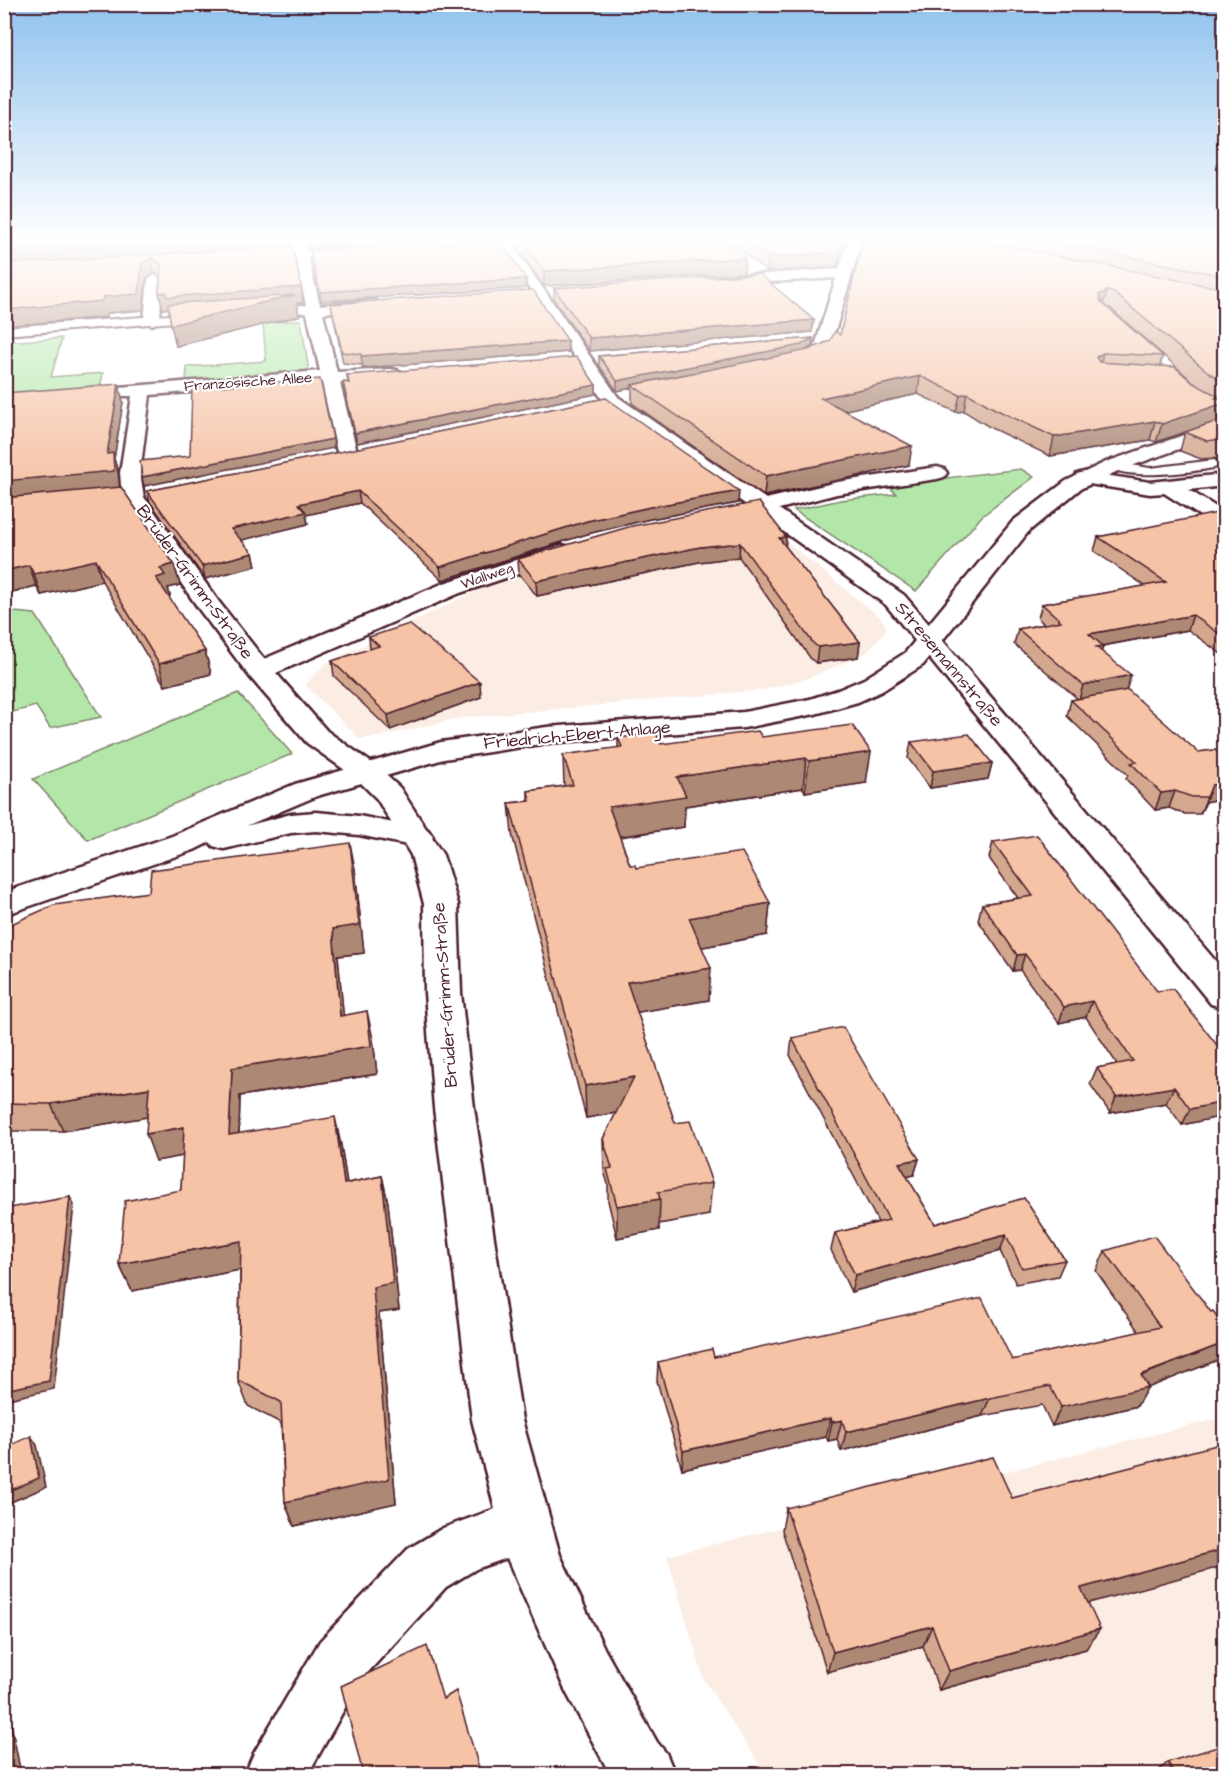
<svg xmlns="http://www.w3.org/2000/svg" width="1229" height="1779" font-family="'Architects Daughter',sans-serif">
	<rect width="100%" height="100%" fill="#fff"/>
	<filter id="ink" filterUnits="userSpaceOnUse"><feTurbulence type="fractalNoise" baseFrequency=".0167" numOctaves="2"/><feDisplacementMap in="SourceGraphic" scale="12" xChannelSelector="R" yChannelSelector="G"/><feConvolveMatrix kernelMatrix="1 2 1 2 8 2 1 2 1" color-interpolation-filters="sRGB"/></filter>
	<g filter="url(#ink)">
		<g fill="#fcede4">
			<polygon points="765,524 882,619 887,629 865,654 809,678 763,690 460,718 378,737 360,739 305,685 326,663 501,579 673,528"/>
			<polygon points="1224,1417 1224,1774 766,1774 704,1680 667,1556"/>
		</g>
		<g fill="#b3e7a9" stroke="#7e836a" stroke-width="1.5">
			<polygon points="301,320 309,372 186,382 187,367 266,361 263,323"/>
			<polygon points="62,338 51,377 103,373 100,389 5,396 5,342"/>
			<polygon points="1021,469 1034,477 982,516 916,591 794,510 841,500 896,494 888,485"/>
			<polygon points="4,611 35,614 101,717 50,728 36,706 5,714"/>
			<polygon points="238,693 292,754 88,840 33,779"/>
		</g>
		<g fill="none" stroke-linecap="round" stroke-linejoin="round">
			<g stroke="#4a1f2b" stroke-width="4">
				<path id="service" d="M1214,460L1220,464L1218,467C1195,472 1125,481 1107,466L1113,462L1150,468Z"/>
			</g>
			<g stroke="#4a1f2b" stroke-width="4">
				<g id="pedestrian">
					<polygon points="10,240 22,240 10,269 4,273 4,253"/>
					<polygon points="292,240 304,240 306,250 350,247 356,251 350,255 308,257 321,309 319,312 251,315 249,312 256,308 306,305 296,258 255,261 249,257 255,253 294,251"/>
					<polygon points="464,240 533,240 527,244 512,245 547,294 540,298 535,297 500,245 461,248 455,244"/>
					<polygon points="211,312 218,316 216,319 4,335 4,327"/>
				</g>
			</g>
			<g stroke="#4a1f2b" stroke-width="5">
				<g id="minor">
					<path d="M848,240H862L829,352C820,364 797,370 783,367L780,363L783,359L801,356L814,349L836,278L720,285L713,281L720,277L839,269Z"/>
					<polygon points="155,275 162,279 160,320 152,325 144,320 148,279"/>
					<polygon points="540,290 545,291 618,397 766,499 837,482 937,467 944,469 947,473 944,477 937,479 837,494 779,509 904,595 1224,971 1224,1008 1211,1004 886,605 759,514 749,516 741,515 738,510 745,504 606,405 533,294"/>
					<polygon points="375,300 383,305 380,308 323,313 337,372 391,369 397,370 400,374 397,378 391,379 340,383 357,452 354,456 340,456 337,452 322,382 150,395 140,473 144,497 219,602 264,659 444,583 562,545 570,547 573,552 570,557 460,593 276,673 327,731 376,766 400,788 443,855 458,904 461,993 474,1108 522,1420 560,1555 605,1650 657,1742 666,1753 675,1774 610,1774 565,1690 507,1558 476,1569 446,1587 360,1681 308,1774 245,1774 254,1753 320,1641 408,1549 443,1528 495,1509 472,1420 434,1108 425,993 424,904 411,855 377,799 356,778 307,743 250,677 201,612 122,497 120,473 132,396 113,396 110,392 113,388 119,387 320,371 306,309 309,306"/>
					<polygon points="1084,472 1150,482 1224,474 1224,486 1189,490 1224,512 1224,527 1216,526 1164,493 1150,494 1077,482 1074,478 1077,474"/>
				</g>
			</g>
			<g stroke="#4a1f2b" stroke-width="5">
				<polygon id="secondary" points="1224,421 1224,433 1120,470 1080,489 1029,531 923,665 882,691 858,702 815,714 744,728 547,743 444,759 317,796 246,826 291,814 316,812 359,816 428,830 433,837 428,844 417,847 359,835 316,831 291,833 224,849 213,846 210,842 194,850 4,915 4,892 172,836 295,784 441,742 547,727 744,712 810,699 838,690 864,679 905,653 1013,521 1066,481 1106,462"/>
			</g>
			<use href="#service" fill="#fff" fill-rule="evenodd"/>
			<use href="#pedestrian" fill="#fff" fill-rule="evenodd"/>
			<use href="#minor" fill="#fff" fill-rule="evenodd"/>
			<use href="#secondary" fill="#fff" fill-rule="evenodd"/>
		</g>
		<g fill="#d4a88f" stroke="#4a1f2b" stroke-width="1.5" fill-rule="evenodd">
			<polygon points="14,240 290,240 303,303 297,303 299,316 176,346 168,308 163,309 159,293 160,277 154,273 146,279 143,310 107,313 106,317 4,326 4,264 13,263"/>
			<polygon points="516,240 724,240 745,258 744,273 544,286 516,247"/>
			<polygon points="729,240 846,240 837,267 767,272"/>
			<path d="M863,240H1224V468L1221,467L1222,463L1215,458L1201,459L1180,451L1185,432L1156,442L1150,440L1050,456L991,428L964,411L956,412L918,394L845,410L909,465L764,496L632,403V388L617,391L599,365V356L813,338L812,346L805,351L830,341L840,335ZM1108,308H1110L1199,387L1160,366L1163,356Z"/>
			<polygon points="310,251 526,279 526,288 321,301"/>
			<polygon points="554,288 814,320 812,332 589,351 554,300"/>
			<polygon points="331,304 568,352 363,368 362,365 343,363"/>
			<polygon points="347,375 596,385 596,394 357,443 344,392 343,382 348,383"/>
			<polygon points="606,398 738,503 650,519 587,534 442,580 360,503 306,515 308,524 241,540 253,553 256,566 205,579 150,502 147,491"/>
			<polygon points="123,402 114,459 118,472 119,487 174,564 180,585 168,588 170,596 168,597 205,651 211,674 165,686 102,581 41,595 36,586 4,594"/>
			<polygon points="1224,515 1224,656 1188,630 1103,646 1101,652 1126,691 1198,752 1215,750 1206,802 1200,814 1185,814 1169,808 1155,810 1126,779 1128,775 1067,716 1071,700 1078,699 1014,644 1018,629 1044,624 1038,618 1042,604 1145,586 1094,551 1098,537"/>
			<polygon points="786,537 785,546 860,642 858,657 816,663 811,659 739,557 699,562 537,596 519,574 518,559"/>
			<polygon points="369,637 481,697 390,730 334,676 332,661 370,649"/>
			<polygon points="762,737 866,783 805,792 803,788 685,806 684,827 620,837 630,865 636,868 770,903 767,935 702,947 709,1000 637,1012 675,1123 712,1183 709,1215 659,1224 659,1230 617,1238 608,1201 608,1184 604,1171 603,1139 616,1113 586,1118 512,834 509,803 528,801 528,791 564,786 563,755 618,748 618,738 661,744"/>
			<polygon points="911,742 992,763 988,779 930,788 908,758"/>
			<polygon points="993,842 1224,1054 1224,1116 1182,1125 1166,1103 1110,1113 1090,1084 1097,1068 1117,1064 1086,1017 1059,1023 1020,970 1013,971 978,920 982,904 1018,898 989,858"/>
			<polygon points="355,869 364,953 338,956 343,1015 373,1039 377,1074 240,1096 239,1134 341,1145 347,1183 382,1176 388,1203 399,1310 379,1313 396,1503 294,1526 285,1502 281,1423 248,1406 238,1380 240,1270 132,1291 119,1264 181,1190 183,1156 156,1161 147,1117 63,1131 4,1131 4,957"/>
			<polygon points="792,1038 919,1159 914,1175 907,1177 935,1224 1024,1198 1065,1260 1058,1276 1016,1284 1000,1251 851,1292 831,1250 835,1233 878,1222 790,1055"/>
			<polygon points="1105,1251 1223,1358 1147,1388 1137,1406 1052,1426 1042,1405 982,1416 841,1451 837,1439 828,1441 826,1437 682,1469 657,1381 658,1362 714,1357 1012,1360 1139,1332 1096,1271"/>
			<polygon points="1012,1498 1088,1603 1086,1649 939,1690 923,1646 827,1672 782,1530 786,1508"/>
			<polygon points="1168,1762 1224,1774 1155,1774"/>
		</g>
		<g fill="#ac8874" stroke="#4a1f2b" stroke-width="1.5">
			<polygon points="4,240 9,240 4,248"/>
			<polygon points="198,240 290,240 291,249 14,266 9,251"/>
			<polygon points="308,240 427,240 309,248"/>
			<polygon points="843,240 846,240 837,267 767,272 768,257"/>
			<polygon points="151,258 154,273 146,279 143,310 107,313 106,317 4,326 4,310 103,297 142,264"/>
			<polygon points="745,258 744,273 544,286 544,271"/>
			<polygon points="526,279 526,288 321,301 320,292"/>
			<polygon points="301,287 303,303 297,303 299,316 176,346 171,325 170,308 163,309 159,293"/>
			<polygon points="1107,291 1103,306 1099,295"/>
			<polygon points="814,320 812,332 589,351 589,338"/>
			<polygon points="813,338 812,346 800,354 632,385 632,388 617,391 617,381"/>
			<polygon points="568,341 568,352 363,368 361,356"/>
			<polygon points="1103,353 1099,370 1096,357"/>
			<polygon points="920,376 918,394 819,416 821,398"/>
			<polygon points="119,384 123,402 114,459 118,472 120,490 4,502 4,481 107,454"/>
			<polygon points="596,385 596,394 357,443 355,433"/>
			<polygon points="967,393 964,411 956,412 960,395"/>
			<polygon points="1218,396 1215,406 1224,403 1224,419 1156,442 1162,424"/>
			<polygon points="1155,421 1150,440 1050,456 1054,437"/>
			<polygon points="333,439 334,448 144,486 142,477"/>
			<polygon points="912,446 909,465 764,496 766,476"/>
			<polygon points="358,491 360,503 306,515 308,524 234,542 231,529 299,504"/>
			<polygon points="739,491 738,503 650,519 587,534 442,580 440,567 587,521 650,507"/>
			<polygon points="786,537 785,552 779,538"/>
			<polygon points="740,543 739,557 699,562 537,596 536,581 700,547"/>
			<polygon points="253,553 256,566 205,579 202,566"/>
			<polygon points="96,560 102,581 41,595 34,574"/>
			<polygon points="174,564 180,585 168,588 170,596 161,599 156,578 160,568"/>
			<polygon points="29,565 36,586 4,594 4,571"/>
			<polygon points="1193,615 1188,630 1101,646 1103,646 1099,661 1089,634"/>
			<polygon points="860,642 858,657 816,663 818,647"/>
			<polygon points="205,651 211,674 165,686 159,664"/>
			<polygon points="1131,675 1126,691 1079,700 1083,685"/>
			<polygon points="480,682 481,697 390,730 388,715"/>
			<polygon points="871,752 866,783 805,792 809,761"/>
			<polygon points="806,758 803,788 685,806 684,827 609,838 609,807 677,777"/>
			<polygon points="992,763 988,779 930,788 933,771"/>
			<polygon points="1224,783 1224,798 1206,802 1200,814 1212,785"/>
			<polygon points="1175,791 1169,808 1155,810 1161,793"/>
			<polygon points="350,843 355,869 364,953 338,956 346,1043 340,1016 333,929"/>
			<polygon points="770,903 767,935 687,950 689,918"/>
			<polygon points="1025,954 1020,970 1013,971 1017,955"/>
			<polygon points="711,968 709,1000 627,1014 627,982"/>
			<polygon points="1092,1001 1086,1017 1059,1023 1064,1007"/>
			<polygon points="367,1011 373,1039 377,1074 240,1096 238,1163 229,1135 232,1068"/>
			<polygon points="634,1077 633,1110 586,1118 585,1086"/>
			<polygon points="1174,1087 1166,1103 1110,1113 1116,1097"/>
			<polygon points="149,1088 159,1115 63,1131 51,1104"/>
			<polygon points="1224,1102 1224,1116 1182,1125 1190,1109"/>
			<polygon points="335,1117 341,1145 351,1211 344,1184"/>
			<polygon points="184,1127 194,1154 156,1161 146,1134"/>
			<polygon points="919,1159 914,1175 895,1180 899,1163"/>
			<polygon points="382,1176 388,1203 399,1310 379,1313 396,1503 294,1526 285,1502 373,1287"/>
			<polygon points="70,1197 74,1205 54,1389 4,1400 4,1390"/>
			<polygon points="660,1199 659,1230 617,1238 617,1206"/>
			<polygon points="1006,1235 1000,1251 851,1292 855,1275"/>
			<polygon points="241,1241 250,1268 132,1291 119,1264"/>
			<polygon points="1224,1343 1224,1355 1223,1358 1147,1388 1137,1406 1052,1426 1061,1407"/>
			<polygon points="990,1398 982,1416 841,1451 846,1432"/>
			<polygon points="831,1418 826,1437 682,1469 683,1451"/>
			<polygon points="842,1420 837,1439 828,1441 832,1422"/>
			<polygon points="31,1436 37,1445 46,1487 4,1505 4,1493"/>
			<polygon points="1224,1549 1224,1566 1067,1609 1081,1588"/>
			<polygon points="932,1626 923,1646 827,1672 833,1652"/>
			<polygon points="1100,1629 1086,1649 939,1690 949,1671"/>
			<polygon points="4,1687 21,1774 4,1774"/>
		</g>
		<g fill="#f6c3a6" stroke="#4a1f2b" stroke-width="1.5">
			<polygon points="14,240 198,240 9,251"/>
			<polygon points="481,240 500,240 526,279 320,292 310,251"/>
			<polygon points="521,240 724,240 745,258 544,271"/>
			<polygon points="747,240 843,240 839,252 768,257"/>
			<polygon points="863,240 958,240 1008,246 1224,289 1224,382 1208,372 1114,293 1107,291 1099,295 1101,302 1163,356 1103,353 1096,357 1099,362 1175,367 1193,383 1218,396 1215,398 1224,399 1224,403 1162,424 1155,421 1054,437 995,409 967,393 960,395 920,376 821,398 912,446 766,476 632,385 808,350 830,341 835,331 840,335"/>
			<polygon points="1043,240 1224,240 1224,276 1055,242"/>
			<polygon points="292,246 301,287 167,297 166,292 159,293 161,264 151,258 142,264 139,294 103,297 102,301 4,310 4,264"/>
			<polygon points="759,274 814,320 589,338 554,288"/>
			<polygon points="533,290 568,341 361,356 361,354 342,352 331,304"/>
			<polygon points="295,295 171,325 168,304"/>
			<polygon points="813,338 801,345 617,381 599,356"/>
			<polygon points="577,357 596,385 355,433 343,382 349,383 347,375"/>
			<polygon points="320,379 333,439 142,477 140,461 190,456 192,388"/>
			<polygon points="119,384 107,454 113,453 114,471 4,481 4,393"/>
			<polygon points="606,398 739,491 650,507 587,521 440,567 358,491 299,504 306,512 231,529 253,553 202,566 147,491"/>
			<polygon points="1224,419 1224,442 1221,439 1207,441 1185,432"/>
			<polygon points="121,487 174,564 160,568 165,575 156,578 205,651 159,664 96,560 34,574 29,565 4,571 4,498"/>
			<polygon points="759,502 786,537 779,538 860,642 818,647 813,643 740,543 700,547 536,581 518,559 632,526"/>
			<polygon points="1217,513 1224,515 1224,637 1193,615 1089,634 1103,646 1096,647 1131,675 1083,685 1018,629 1061,621 1042,604 1166,582 1098,537"/>
			<polygon points="409,624 480,682 388,715 332,661 379,646 369,637"/>
			<polygon points="1128,690 1198,752 1215,750 1224,759 1224,783 1212,785 1207,797 1192,797 1175,791 1161,793 1131,763 1137,762 1071,700"/>
			<polygon points="852,725 871,752 809,761 806,758 677,777 686,796 609,807 630,865 635,865 636,868 742,852 770,903 689,918 711,968 627,982 675,1123 690,1121 712,1183 658,1192 660,1199 617,1206 607,1169 612,1168 603,1139 634,1077 585,1086 509,803 530,801 528,791 573,785 563,755 622,747 618,738 656,733 661,744 758,731 762,737"/>
			<polygon points="969,734 992,763 933,771 911,742"/>
			<polygon points="1037,835 1157,991 1173,989 1224,1054 1224,1102 1190,1109 1174,1087 1116,1097 1097,1068 1133,1061 1092,1001 1064,1007 1025,954 1017,955 982,904 1033,896 993,842"/>
			<polygon points="350,843 359,925 333,929 340,1016 367,1011 371,1046 232,1068 229,1135 335,1117 344,1184 382,1176 393,1283 373,1287 389,1479 285,1502 281,1402 238,1380 241,1241 119,1264 125,1201 181,1190 184,1127 146,1134 149,1088 51,1104 4,1103 4,957 11,924 54,905 149,892 151,870"/>
			<polygon points="843,1027 919,1159 899,1163 935,1224 1024,1198 1065,1260 1022,1268 1006,1235 855,1275 835,1233 889,1220 792,1038"/>
			<polygon points="70,1197 49,1381 4,1390 4,1209"/>
			<polygon points="1154,1236 1211,1312 1213,1311 1224,1326 1224,1343 1141,1375 1148,1387 1061,1407 1050,1386 990,1398 846,1432 842,1420 832,1422 831,1418 683,1451 658,1362 712,1349 714,1357 982,1298 1012,1360 1160,1327 1105,1251"/>
			<polygon points="31,1436 39,1478 4,1493 4,1448"/>
			<polygon points="1224,1443 1224,1549 1081,1588 1100,1629 949,1671 932,1626 833,1652 786,1508 993,1457 1012,1498"/>
			<polygon points="427,1646 443,1699 456,1691 481,1774 363,1774 341,1686"/>
			<polygon points="1224,1745 1224,1774 1174,1774 1168,1762"/>
		</g>
	</g>
	<linearGradient id="sky" x2="0" y2="1"><stop stop-color="#90c2ee"/><stop offset="0.49" stop-color="#fff"/><stop offset="1" stop-color="#fff" stop-opacity="0"/></linearGradient>
	<rect width="1229" height="489" fill="url(#sky)"/>
	<g text-anchor="middle" dominant-baseline="central" stroke-width="4.5" stroke-linejoin="round" paint-order="stroke">
		<g font-size="15" fill="#4a1f2b" stroke="#fff">
			<text transform="translate(248 382) rotate(-4)">Französische Allee</text>
			<text transform="translate(487 576) rotate(-19)">Wallweg</text>
		</g>
		<g font-size="18" fill="#4a1f2b" stroke="#fff">
			<text transform="translate(195 582) rotate(54)">Brüder-Grimm-Straße</text>
			<text transform="translate(949 664) rotate(50)">Stresemannstraße</text>
			<text transform="translate(577 735) rotate(-5)">Friedrich-Ebert-Anlage</text>
			<text transform="translate(445 995) rotate(-94)">Brüder-Grimm-Straße</text>
		</g>
	</g>
	<rect width="1229" height="1779" fill="none" stroke="#fff" stroke-width="24"/>
	<rect x="12" y="12" width="1205" height="1755" fill="none" stroke="#4a1f2b" stroke-width="2" filter="url(#ink)"/>
</svg>
